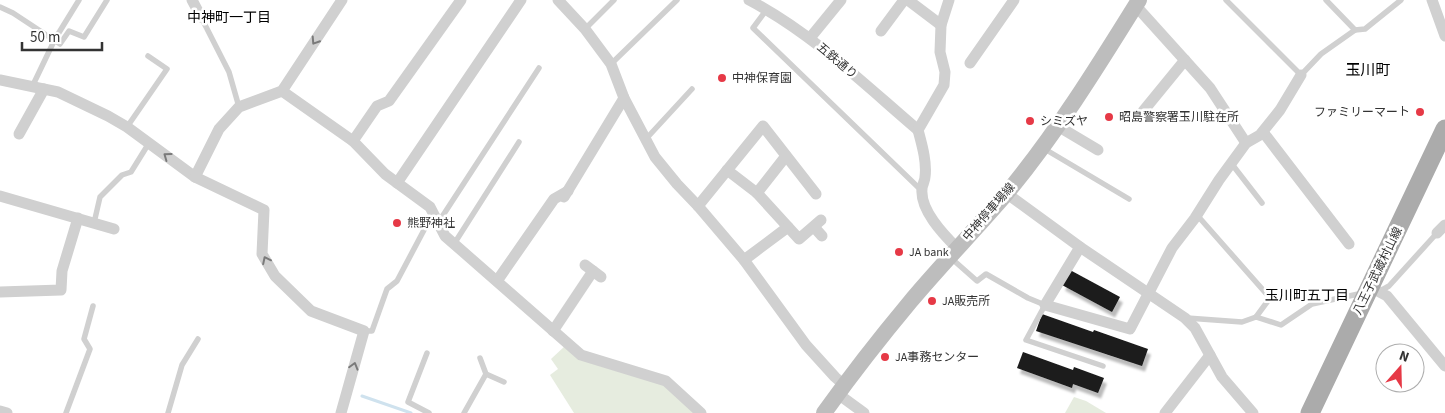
<svg xmlns="http://www.w3.org/2000/svg" width="1445" height="413" font-family="'Source Sans 3','Noto Sans JP',sans-serif">
	<defs>
		<filter id="shadow"><feDropShadow dx="3" dy="5.5" stdDeviation="1" flood-color="#0004"/></filter>
	</defs>
	<rect width="100%" height="100%" fill="#fff"/>
	<g fill="#e6ecdf">
		<polygon points="565,346 666,385 697,413 574,413 550,375 558,369 551,359"/>
		<polygon points="1074,397 1086,401 1106,413 1065,413"/>
	</g>
	<g fill="none" stroke-linecap="round" stroke-linejoin="round">
		<polyline stroke="#cfe2ee" stroke-width="3" points="362,396 411,413"/>
	</g>
	<g fill="#1a1a1a" filter="url(#shadow)">
		<polygon points="1070,270 1120,297 1112,312 1062,285"/>
		<polygon points="1042,314 1093,332 1094,330 1148,349 1142,366 1036,331"/>
		<polygon points="1023,352 1073,370 1074,367 1104,378 1098,393 1073,384 1072,388 1017,368"/>
	</g>
	<g fill="none" stroke-linecap="round" stroke-linejoin="round">
		<g stroke="#d0d0d0" stroke-width="5.5">
			<polyline points="1226,0 1301,75 1321,54 1355,30 1365,29 1401,0"/>
			<polyline points="1326,0 1355,30"/>
			<polyline points="0,7 13,13 60,44 69,31 84,37 107,0"/>
			<polyline points="767,9 753,28 921,190"/>
			<polyline points="201,17 229,72 239,107"/>
			<polyline points="585,29 614,0"/>
			<polyline points="611,64 677,0"/>
			<polyline points="32,87 55,39 79,0"/>
			<polyline points="127,127 167,69 148,56"/>
			<polyline points="645,140 692,89"/>
			<polyline points="1043,148 1129,199"/>
			<polyline points="1231,163 1262,203"/>
			<polyline points="1197,215 1270,298 1256,317"/>
			<polyline points="94,223 100,197 122,175 131,172 149,143"/>
			<polyline points="438,223 539,68"/>
			<polyline points="454,244 519,142"/>
			<polyline points="951,258 977,281 986,274 1028,298 1045,305 1026,340 1103,366"/>
			<polyline points="1380,291 1389,286 1437,233"/>
			<polyline points="1187,318 1242,322 1256,317 1281,325 1312,304 1363,293"/>
			<polyline points="364,331 372,331 387,289 397,281 433,213"/>
			<polyline points="427,353 408,402 429,413"/>
			<polyline points="480,358 486,374 504,382"/>
			<polyline points="66,413 90,349 84,339 93,306"/>
			<polyline points="168,413 182,365 198,339"/>
			<polyline points="464,413 486,374"/>
		</g>
		<g stroke="#d0d0d0" stroke-width="11">
			<polyline points="192,0 201,17"/>
			<polyline points="558,0 585,29 611,64 624,98 655,157 677,184 698,206 744,260 806,345 835,377 844,385"/>
			<path d="M749,0C812,33 864,84 918,130"/>
			<polyline points="908,0 941,25"/>
			<path d="M949,0L941,25L940,52L945,72L944,85L918,130C922,145 927,162 925,177C925,181 922,185 922,189C920,210 943,234 957,248"/>
			<polyline points="1432,0 1445,36"/>
			<polyline points="1136,6 1210,88 1246,143"/>
			<polyline points="881,31 904,0"/>
			<polyline points="810,38 841,0"/>
			<polyline points="970,63 1014,0"/>
			<polyline points="0,80 58,92 108,116 127,127 195,177 264,210 262,254 275,276 311,311 364,331 341,413"/>
			<polyline points="282,91 353,141 385,174 430,207 445,236 581,355 666,381 701,413"/>
			<polyline points="1140,115 1185,60"/>
			<polyline points="1056,125 1098,150"/>
			<polyline points="1263,132 1349,244"/>
			<polyline points="19,134 44,89"/>
			<polyline points="353,141 377,106 389,101 461,0"/>
			<polyline points="727,170 757,193 799,239 821,220"/>
			<polyline points="195,177 219,129 239,107 282,91 342,0"/>
			<polyline points="397,183 521,0"/>
			<polyline points="757,193 786,156"/>
			<polyline points="1006,193 1080,247 1185,318 1195,328 1222,377 1253,413"/>
			<polyline points="0,196 114,229"/>
			<polyline points="564,197 624,98"/>
			<polyline points="698,206 763,126 816,194"/>
			<polyline points="814,227 822,236"/>
			<polyline points="1437,233 1445,225"/>
			<polyline points="1080,247 1045,305 1130,329 1172,248 1195,218 1219,180 1246,143 1260,135 1280,110 1301,75"/>
			<polyline points="744,260 788,227"/>
			<polyline points="585,265 601,277"/>
			<polyline points="497,281 554,199 568,191"/>
			<polyline points="1370,287 1387,296 1445,366"/>
			<polyline points="0,292 61,290 62,271 78,218"/>
			<polyline points="553,331 593,271"/>
			<polyline points="838,394 864,413"/>
			<polyline points="0,411 7,413"/>
			<polyline points="1165,413 1210,355"/>
		</g>
		<path stroke="#bdbdbd" stroke-width="16" d="M824,413C851,375 880,338 910,302C941,265 975,230 1006,194C1056,134 1098,66 1139,0"/>
		<polyline stroke="#ababab" stroke-width="19" points="1310,413 1445,129"/>
	</g>
	<defs><path id="oneway-chevron" d="M-2-3.5L2.5 0L-2 3.5" fill="none" stroke-width="1.6" stroke-linecap="round" stroke-linejoin="round" transform="scale(1.25)"/></defs>
	<g stroke="#7a7a7a">
		<use href="#oneway-chevron" transform="translate(315 41) rotate(123)"/>
		<use href="#oneway-chevron" transform="translate(167 156) rotate(-144)"/>
		<use href="#oneway-chevron" transform="translate(266 260) rotate(-116)"/>
		<use href="#oneway-chevron" transform="translate(354 366) rotate(-74)"/>
	</g>
	<g fill="#e63946" stroke="#fff" stroke-width="2">
		<circle cx="722" cy="78" r="5"/>
		<circle cx="1420" cy="112" r="5"/>
		<circle cx="1109" cy="117" r="5"/>
		<circle cx="1030" cy="121" r="5"/>
		<circle cx="397" cy="223" r="5"/>
		<circle cx="899" cy="252" r="5"/>
		<circle cx="932" cy="301" r="5"/>
		<circle cx="885" cy="357" r="5"/>
	</g>
	<g text-anchor="middle" dominant-baseline="central" stroke-width="5" stroke-linejoin="round" paint-order="stroke">
		<g font-size="12" fill="#333" stroke="#fff">
			<text transform="translate(837 61) rotate(40)">五鉄通り</text>
			<text transform="translate(989 212) rotate(-49)">中神停車場線</text>
			<text transform="translate(1378 271) rotate(-64)">八王子武蔵村山線</text>
		</g>
		<g font-size="12" fill="#333" stroke="#fff" text-anchor="start">
			<text x="732" y="78">中神保育園</text>
			<text x="1410" y="112" text-anchor="end">ファミリーマート</text>
			<text x="1119" y="117">昭島警察署玉川駐在所</text>
			<text x="1040" y="121">シミズヤ</text>
			<text x="407" y="223">熊野神社</text>
			<text x="909" y="252">JA bank</text>
			<text x="942" y="301">JA販売所</text>
			<text x="895" y="357">JA事務センター</text>
		</g>
		<g font-size="14" fill="#000" stroke="#fff">
			<text x="229" y="18">中神町一丁目</text>
			<text x="1307" y="296">玉川町五丁目</text>
		</g>
		<g font-size="15" fill="#000" stroke="#fff">
			<text x="1368" y="70">玉川町</text>
		</g>
	</g>
	<g transform="translate(1400 368) rotate(20)"><circle r="24" fill="#ffffff" stroke="#adadad"/>
	<path d="M0-4L9 19L0 12L-9 19Z" fill="#e63946"/>
	<text y="-8" font-size="14" font-weight="bold" text-anchor="middle" fill="#333333">N</text>
	</g>
	<path d="M22 42v8h80v-8" fill="none" stroke="#333333" stroke-width="2.5"/>
	<text x="30" y="42" font-size="15" fill="#333333" stroke="#ffffff" stroke-width="4" paint-order="stroke">50 m</text>
</svg>
